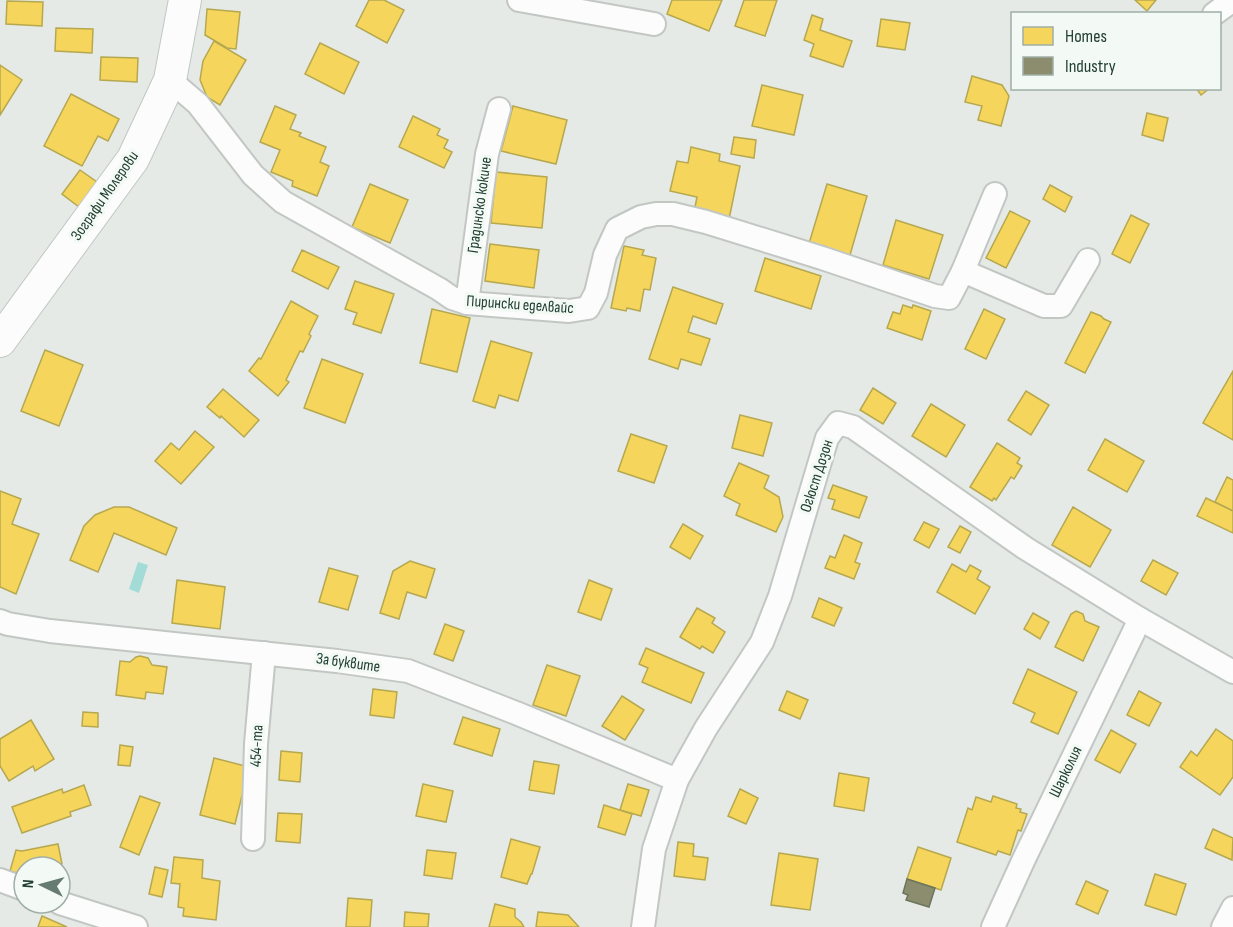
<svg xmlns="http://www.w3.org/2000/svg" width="1233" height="927" font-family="'Sofia Sans Condensed',sans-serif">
	<rect width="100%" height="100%" fill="#e5eae7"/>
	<polygon fill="#a3dbd7" points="138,562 148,565 139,593 129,589"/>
	<g fill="#f6d55c" stroke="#b6a84f" stroke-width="1.5">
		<polygon points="369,0 384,0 404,10 387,43 356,26"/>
		<polygon points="672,0 722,0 709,31 667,14"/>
		<polygon points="744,0 777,0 765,36 735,26"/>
		<polygon points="1135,0 1156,0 1147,11"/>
		<polygon points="7,1 43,2 42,26 6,24"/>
		<polygon points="207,9 240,12 236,49 227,48 205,35"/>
		<polygon points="812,15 823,19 820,30 852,41 843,67 810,56 814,44 804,40"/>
		<polygon points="881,19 910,23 905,50 877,46"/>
		<polygon points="56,28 93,29 92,53 55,51"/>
		<polygon points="214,41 246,60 220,105 207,97 200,80 203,61"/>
		<polygon points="320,43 359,62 344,94 305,74"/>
		<polygon points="101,57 138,58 137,82 100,80"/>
		<polygon points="0,65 22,80 0,115"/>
		<polygon points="972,76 1002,85 1009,96 1001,126 978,120 982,106 965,102"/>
		<polygon points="762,85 803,95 794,135 752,126"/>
		<polygon points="1196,88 1210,88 1201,95"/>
		<polygon points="71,94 119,119 108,141 98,136 82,166 44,146"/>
		<polygon points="275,106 296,115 290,129 301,133 299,136 326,147 320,162 329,166 317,196 292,186 293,181 271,172 280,150 260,142"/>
		<polygon points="513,106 567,120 556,164 501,151"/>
		<polygon points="1147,113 1168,118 1163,141 1142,135"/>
		<polygon points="413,116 440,129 437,135 448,140 444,148 452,152 444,168 399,147"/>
		<polygon points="734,137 756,140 754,158 731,154"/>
		<polygon points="691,147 720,154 719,161 740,166 729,219 694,212 697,197 670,191 677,161 688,163"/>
		<polygon points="80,170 97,182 79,207 62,194"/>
		<polygon points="496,172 547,177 542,228 491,223"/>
		<polygon points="370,184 408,200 390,243 352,227"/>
		<polygon points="827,184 867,196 848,262 807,250"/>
		<polygon points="1050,185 1072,197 1065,212 1043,199"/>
		<polygon points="1010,211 1030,221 1006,268 986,258"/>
		<polygon points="1131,215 1149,224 1130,263 1112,254"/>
		<polygon points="896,220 943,235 929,279 883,265"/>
		<polygon points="490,244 539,250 534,288 485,281"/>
		<polygon points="624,246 644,250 642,255 656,258 650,290 644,289 640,311 627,308 626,311 611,308"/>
		<polygon points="302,250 339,267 328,289 292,271"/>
		<polygon points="765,258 821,276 811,309 755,291"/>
		<polygon points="355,281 394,294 381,333 353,324 357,313 345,309"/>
		<polygon points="673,287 723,304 716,324 693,316 688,332 710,339 701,365 681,359 678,369 649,359"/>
		<polygon points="291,301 318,316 309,334 311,336 303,352 300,351 286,380 289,382 278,396 249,371 259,358 261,359"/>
		<polygon points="903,305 912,308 913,305 931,311 922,340 887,328 893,312 900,314"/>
		<polygon points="432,309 470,318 457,372 420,363"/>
		<polygon points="984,309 1005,319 986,359 965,349"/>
		<polygon points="1091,312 1101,316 1104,319 1111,322 1085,373 1065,363"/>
		<polygon points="491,341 532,353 518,401 499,395 495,408 473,401"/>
		<polygon points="45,350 83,365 59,426 21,411"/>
		<polygon points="322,359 363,374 345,423 304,408"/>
		<polygon points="1233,371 1233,440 1203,423"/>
		<polygon points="873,388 896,403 883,424 860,410"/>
		<polygon points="223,389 259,420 244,437 221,416 220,418 207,407"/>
		<polygon points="1026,391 1049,405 1031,435 1008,420"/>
		<polygon points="931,404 965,425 946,457 912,436"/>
		<polygon points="740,415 772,423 763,456 732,448"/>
		<polygon points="195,431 214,447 181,484 155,461 171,443 179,450"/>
		<polygon points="631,434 667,446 654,483 618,471"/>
		<polygon points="1105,439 1144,461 1127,492 1088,470"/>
		<polygon points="997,443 1020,458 1017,463 1022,466 1014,479 1011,477 996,500 994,498 992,501 970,487"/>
		<polygon points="739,463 769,476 764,488 779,497 783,517 776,532 736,515 740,504 724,496"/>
		<polygon points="1227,477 1233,480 1233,511 1215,502"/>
		<polygon points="833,485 867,497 859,518 832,509 835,500 828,498"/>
		<polygon points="0,491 21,499 12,524 39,534 16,594 0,587"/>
		<polygon points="1206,498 1233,511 1233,533 1197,516"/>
		<polygon points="114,507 129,507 177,528 166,555 114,533 98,572 70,560 84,526 95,515"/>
		<polygon points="1073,507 1111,530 1090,567 1052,545"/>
		<polygon points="924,522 939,529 929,548 914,540"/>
		<polygon points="683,524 703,536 690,559 670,547"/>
		<polygon points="960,526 971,532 960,553 948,547"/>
		<polygon points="844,535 862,543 855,562 860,564 854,579 825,568 830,556 835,558"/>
		<polygon points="1153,560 1178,573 1166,595 1141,581"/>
		<polygon points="410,561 435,569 426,598 407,592 399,619 380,613 393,571"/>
		<polygon points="952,564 966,572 970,565 981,571 977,579 990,587 975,614 937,592"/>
		<polygon points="329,568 358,576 348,610 319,602"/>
		<polygon points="177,580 225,587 220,629 172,623"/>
		<polygon points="589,580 612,589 601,620 578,612"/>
		<polygon points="819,598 842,608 834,626 812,617"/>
		<polygon points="697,608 715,618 712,623 725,632 713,653 702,646 700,649 680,637"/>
		<polygon points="1076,611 1083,614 1085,621 1099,627 1083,661 1055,647 1071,614"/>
		<polygon points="1033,613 1049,622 1040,639 1024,629"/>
		<polygon points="445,624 464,631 453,661 434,654"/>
		<polygon points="646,648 704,673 691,703 642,682 648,668 639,664"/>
		<polygon points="140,656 148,658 152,665 167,667 163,694 146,692 145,699 116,695 120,661 130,662 136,657"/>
		<polygon points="547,665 580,676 566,716 533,705"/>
		<polygon points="1028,669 1077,692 1058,734 1031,722 1035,713 1013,703"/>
		<polygon points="373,689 397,692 394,718 370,715"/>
		<polygon points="787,691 808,700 800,719 779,710"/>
		<polygon points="1139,691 1161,703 1149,726 1127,715"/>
		<polygon points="622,696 644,710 625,740 602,726"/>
		<polygon points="83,712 98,713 98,727 82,726"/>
		<polygon points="463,717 500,729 492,756 454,744"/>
		<polygon points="31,720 54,759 35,771 33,766 9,781 0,766 0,739"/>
		<polygon points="1216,729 1233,741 1233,777 1220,795 1180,767 1191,751 1197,756"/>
		<polygon points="1111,730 1136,744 1120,773 1095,760"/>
		<polygon points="120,745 133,747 130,766 118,765"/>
		<polygon points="281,751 302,753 300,782 279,780"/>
		<polygon points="214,758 249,767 235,824 200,815"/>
		<polygon points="534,761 559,765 554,794 529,790"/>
		<polygon points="839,773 869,778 864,811 834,806"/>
		<polygon points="423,784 453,791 446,822 416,816"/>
		<polygon points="628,784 649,790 641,816 620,810"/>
		<polygon points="84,785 91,805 70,812 71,816 22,833 12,807 62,789 63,793"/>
		<polygon points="740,789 758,798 746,824 728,816"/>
		<polygon points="140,796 160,803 139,855 120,847"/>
		<polygon points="993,796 1017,804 1016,808 1021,809 1020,812 1027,814 1021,831 1018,830 1010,855 998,851 996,855 957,842 968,808 972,810 976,797 991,802"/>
		<polygon points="604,805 632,814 625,835 598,827"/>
		<polygon points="278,813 302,814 300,843 276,841"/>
		<polygon points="1213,829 1233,838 1232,860 1205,848"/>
		<polygon points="511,839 540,847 532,874 531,874 527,884 501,877"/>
		<polygon points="678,842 694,844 693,856 708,858 705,880 674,876"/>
		<polygon points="58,844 62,864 47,867 24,867 24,875 10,871 16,850 22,851"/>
		<polygon points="918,847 951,858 941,890 907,879"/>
		<polygon points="427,850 456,853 452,879 424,875"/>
		<polygon points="779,853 818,859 810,910 771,905"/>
		<polygon points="174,857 203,860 202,878 220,881 216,920 183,916 184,908 178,907 180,884 171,883"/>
		<polygon points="155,867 168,870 162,897 149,894"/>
		<polygon points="1155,874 1186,884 1176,915 1145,905"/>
		<polygon points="1086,881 1108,891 1098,914 1076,904"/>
		<polygon points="348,898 372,900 370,927 346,927"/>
		<polygon points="495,904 515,909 515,917 521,922 524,927 489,927"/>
		<polygon points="405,912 429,914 428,927 404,927"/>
		<polygon points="538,912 568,915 579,927 536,927"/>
		<polygon points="42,916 67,927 38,927"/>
	</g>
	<polygon fill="#8c8c6e" stroke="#6c755c" stroke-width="1.5" points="907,879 935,888 929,907 906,900 908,895 903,893"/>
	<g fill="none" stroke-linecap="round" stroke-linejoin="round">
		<g stroke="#c2c7c4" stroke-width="26">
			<g id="street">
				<polyline points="519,0 654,24"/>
				<polyline points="1214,14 1233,0"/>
				<polyline points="170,80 198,104 253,175 283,202 439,289 452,298 467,303 569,311 588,308 596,293 605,255 617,229 641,217 656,214 673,214 706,222 822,258 935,296 949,298 963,271 995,194"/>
				<polyline points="963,271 1044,306 1061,306 1088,260"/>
				<polyline points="467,303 487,154 499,109"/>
				<polyline points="0,621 8,624 50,631 337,661 408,671 516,713 677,780"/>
				<polyline points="253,839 256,744 264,653"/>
				<polyline points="0,880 24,889"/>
				<polyline points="60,903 136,927"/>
				<polyline points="643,927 654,849 677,780 706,728 762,642 780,596 827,438 838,423 853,427 1025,548 1140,619 1233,672"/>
				<polyline points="993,927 1024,859 1140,619"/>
				<polyline points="1223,927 1233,908"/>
			</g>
		</g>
		<g stroke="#c0c8c4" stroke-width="34">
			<polyline id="secondary" points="0,341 133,159 170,80 185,0"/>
		</g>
		<use href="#street" stroke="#fbfcfb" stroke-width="22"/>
		<use href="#secondary" stroke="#fbfcfb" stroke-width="32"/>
	</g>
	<g text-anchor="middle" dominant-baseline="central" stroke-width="6" stroke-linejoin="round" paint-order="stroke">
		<g font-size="16" fill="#213f31" stroke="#f3f9f4">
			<text transform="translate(105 196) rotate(-55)">Зографи Молерови</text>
			<text transform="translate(480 205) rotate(-82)">Градинско кокиче</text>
			<text transform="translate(520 305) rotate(4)">Пирински еделвайс</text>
			<text transform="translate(817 476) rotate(-72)">Огюст Дозон</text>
			<text transform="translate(348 663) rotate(8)">За буквите</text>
			<text transform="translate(257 746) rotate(-87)">454-та</text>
			<text transform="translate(1066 772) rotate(-64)">Шарколия</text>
		</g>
	</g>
	<rect x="1011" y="12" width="210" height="78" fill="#f3f9f4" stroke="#9fafa6" stroke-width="1.5"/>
	<rect x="1023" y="27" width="30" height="18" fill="#f6d55c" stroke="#9fafa6" stroke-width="1.5"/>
	<text x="1065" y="42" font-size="18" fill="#213f31">Homes</text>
	<rect x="1023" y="57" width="30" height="18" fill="#8c8c6e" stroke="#9fafa6" stroke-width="1.5"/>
	<text x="1065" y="72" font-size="18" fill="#213f31">Industry</text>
	<g transform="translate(42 885) rotate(275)"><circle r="28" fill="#f3f9f4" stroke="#9fafa6" stroke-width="1.5"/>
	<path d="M0-4.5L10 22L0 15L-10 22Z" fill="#667b71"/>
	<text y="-9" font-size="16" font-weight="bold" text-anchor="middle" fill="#213f31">N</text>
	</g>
</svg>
